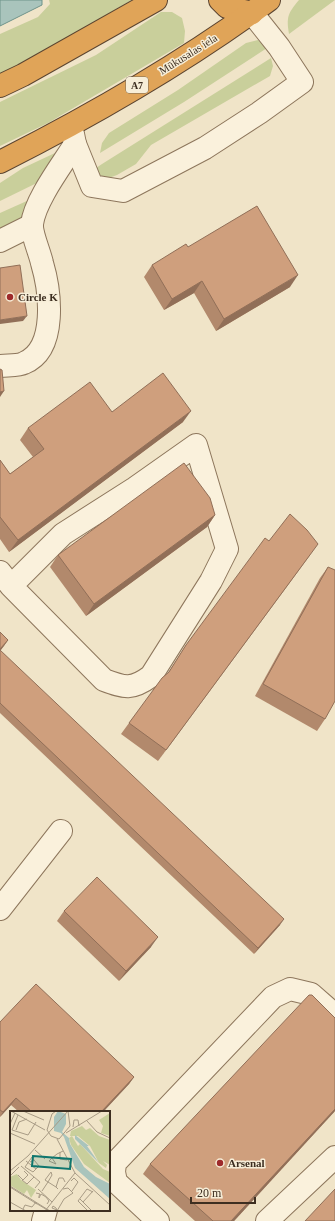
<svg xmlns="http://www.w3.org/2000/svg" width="335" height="1221" font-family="'Times New Roman',serif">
	<rect width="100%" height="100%" fill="#f0e4c8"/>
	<g fill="#c9cf9b">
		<polygon points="49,0 132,0 28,60 0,74 0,34 38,17 50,4"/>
		<path d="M299,0H335L289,34C286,17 288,13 299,0Z"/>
		<polygon points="161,12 172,12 182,18 185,31 184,43 48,123 0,146 0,102 96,55"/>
		<polygon points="258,40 267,48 184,102 100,153 102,143 109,133 178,90 246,43"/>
		<polygon points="271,58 273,66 270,76 151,145 136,164 117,175 106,179 97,173 96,168 102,164"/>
		<polygon points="55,153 45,179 0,201 0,183 23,168"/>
		<polygon points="38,196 24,220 0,235 0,213"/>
	</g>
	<polygon fill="#a9c4bc" stroke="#6f938a" points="0,0 42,0 42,5 0,26"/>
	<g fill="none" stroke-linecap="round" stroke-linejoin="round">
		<g stroke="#8d765c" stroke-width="24">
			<g id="minor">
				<polyline points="75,144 92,186 123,191 205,148 259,113 302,82 279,47 252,13"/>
				<polyline points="0,241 32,225"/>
				<path d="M0,366C7,365 18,366 24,363C58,349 50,290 42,263C40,253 31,233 32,224C35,200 62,165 75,144L73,134"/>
				<path d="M0,572L11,586L104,680C125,688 132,690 151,676L211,581L227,549L196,445L135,488L63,534L11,586"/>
				<polyline points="0,909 61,831"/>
				<polyline points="43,1221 46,1210"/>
				<polyline points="158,1221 116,1182 114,1172 115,1163 273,997 290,989 311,994 335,1015"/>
				<polyline points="267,1221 335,1157"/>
			</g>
		</g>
		<g stroke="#5b4430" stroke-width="24">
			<g id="highway">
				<polyline points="220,0 227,7 252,13"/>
				<polyline points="0,86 23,75 156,0"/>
				<path d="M0,162C93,115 185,62 269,0"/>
			</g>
		</g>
		<use href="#minor" stroke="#faf1dc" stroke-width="22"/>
		<use href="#highway" stroke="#e0a458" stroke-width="22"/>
	</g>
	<g fill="#b2896c">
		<polygon points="188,247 290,287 216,331 194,293 164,310 144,277 152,265"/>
		<polygon points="112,412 183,422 9,552 0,539 0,460 10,474 33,457 20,440 28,428"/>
		<polygon points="215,515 207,527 86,616 50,567 58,555"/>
		<polygon points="269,541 310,555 158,761 121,734 129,723 168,673 186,645"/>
		<polygon points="328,567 325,719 317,731 255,696 320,578"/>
		<polygon points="0,632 8,640 0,651 280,925 254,954 0,713"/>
		<polygon points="64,911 151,947 119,981 57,921"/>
		<polygon points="0,1022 134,1077 129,1084 103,1112 19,1112 11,1105 0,1117"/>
		<polygon points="335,1111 234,1221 195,1221 143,1174 150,1164"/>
	</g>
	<g fill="#916f58">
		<polygon points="298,275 290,287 216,331 224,319"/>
		<polygon points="202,281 194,293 164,310 172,299"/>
		<polygon points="27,316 23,321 0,324 0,320"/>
		<polygon points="4,391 0,397 0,392"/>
		<polygon points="191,411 183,422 9,552 18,540"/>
		<polygon points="215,515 207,527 86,616 94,604"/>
		<polygon points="318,544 310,555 158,761 166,750"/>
		<polygon points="8,640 4,646 0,651 0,649"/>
		<polygon points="284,919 280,925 254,954 258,948"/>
		<polygon points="158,937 151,947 119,981 126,971"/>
		<polygon points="134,1077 129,1084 103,1112 101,1112"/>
		<polygon points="16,1098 11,1105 0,1117 3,1112"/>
		<polygon points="335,1109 335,1111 234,1221 231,1221"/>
	</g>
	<g fill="#cf9f7d" stroke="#916f58">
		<polygon points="257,206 298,275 224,319 202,281 172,299 152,265 186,244 188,247"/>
		<polygon points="20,265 27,316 0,320 0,268"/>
		<polygon points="0,369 2,370 4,391 0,392"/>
		<polygon points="163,373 191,411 18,540 0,517 0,460 10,474 44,449 28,428 90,382 112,412"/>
		<polygon points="184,463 210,498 215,515 94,604 58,555"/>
		<polygon points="290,514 307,530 318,544 166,750 129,723 162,678 169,672 186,645 265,538 269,541"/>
		<polygon points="328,567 335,570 335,701 325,719 263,684"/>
		<polygon points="0,632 8,640 0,649"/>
		<polygon points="0,650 284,919 258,948 0,703"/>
		<polygon points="97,877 158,937 126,971 64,911"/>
		<polygon points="36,984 134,1077 101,1112 32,1112 16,1098 3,1112 0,1110 0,1022"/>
		<polygon points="309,995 312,995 335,1018 335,1109 231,1221 213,1221 150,1164"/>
		<polygon points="335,1189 335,1221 305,1221"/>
	</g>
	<g fill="#9e2a2b" stroke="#f7eed8" stroke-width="1.5">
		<circle cx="10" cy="297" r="4"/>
		<circle cx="220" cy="1163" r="4"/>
	</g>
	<g text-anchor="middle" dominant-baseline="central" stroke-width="3" stroke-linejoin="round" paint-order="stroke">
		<rect fill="#f7eed8" stroke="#756857" stroke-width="1" x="126" y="77" width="22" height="16" rx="3"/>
		<g font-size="10" font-weight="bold" fill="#3d2e20">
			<text x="137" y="85">A7</text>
		</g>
		<g font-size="11" fill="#3d2e20" stroke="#f7eed8">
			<text transform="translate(188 54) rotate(-32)">Mūkusalas iela</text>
		</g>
		<g font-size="11" font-weight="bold" fill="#3d2e20" stroke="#f7eed8" text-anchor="start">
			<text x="18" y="297">Circle K</text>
			<text x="228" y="1163">Arsenal</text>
		</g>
	</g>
	<g transform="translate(10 1111)">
		<rect width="100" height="100" fill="#f0e4c8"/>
		<path d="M100,2V25L91,22L93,15L89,9ZM72,15L76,19L80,17L89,25L100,29V54L93,50L97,54L96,57L89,52L80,35L68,25H56H60L61,20ZM62,25L68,35L70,33L93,58L100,61V72L74,53L61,34L59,27ZM7,63L11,69L26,79L21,87L17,79L14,83L0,74V66Z" fill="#c9cf9b"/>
		<path d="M48,0L56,3V13L52,21L59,27L60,33L74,56L86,66L100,73V88L65,57L54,26L51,22L44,20V6ZM65,24L79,35H77L89,52L65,28Z" fill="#a9c4bc"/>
		<path fill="none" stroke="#a89b85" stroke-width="1" d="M1,0L35,19M13,0L34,9M46,0L42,3L37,19L41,25L49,28L60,15L58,0M8,4L2,19L18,24L26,11M77,10L87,21L100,27M0,13L5,2M63,16L64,9H68L69,15M6,19L9,11L17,8M0,22L25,33M56,22L92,0M47,28L65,62L100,94M25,39L35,48M50,41V48L57,49M42,47L46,53L39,50L42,47L47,43L53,40M24,49L22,46L15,56L23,61L26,58M16,50L26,58L29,55L24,49L20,51M11,55L30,71L25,77M0,60L18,45L58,0M8,64L13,69L18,64L14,60M0,65L9,56M12,69L17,73L24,66M61,70L64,67L68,71L62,80M0,75L40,100M0,76L27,93M46,76L49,67H53L55,71M28,78L42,91M32,80L38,71L42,64L41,61L35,69L38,71L46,76L48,78M26,82L30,83L29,85V87L31,83L36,86L39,90L37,93M70,88L82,100M0,91L16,100M24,91L39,100M73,91L83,80M43,95L46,97L47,99L42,97ZM13,98L15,94L22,96L26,91M35,100L65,62M47,100L54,88L63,82L58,77L53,78M78,100L68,90L77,78L83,81"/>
		<path fill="#0f766e" fill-opacity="0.15" stroke="#0f766e" stroke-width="2" d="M23,45L61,48L60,58L22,55Z"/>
		<rect width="100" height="100" fill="none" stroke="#3d2e20" stroke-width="2"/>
	</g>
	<path d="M191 1197v6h64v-6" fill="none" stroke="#3d2e20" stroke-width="2"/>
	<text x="197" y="1197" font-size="12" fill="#3d2e20" stroke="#f7eed8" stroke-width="3" paint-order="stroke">20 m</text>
</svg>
